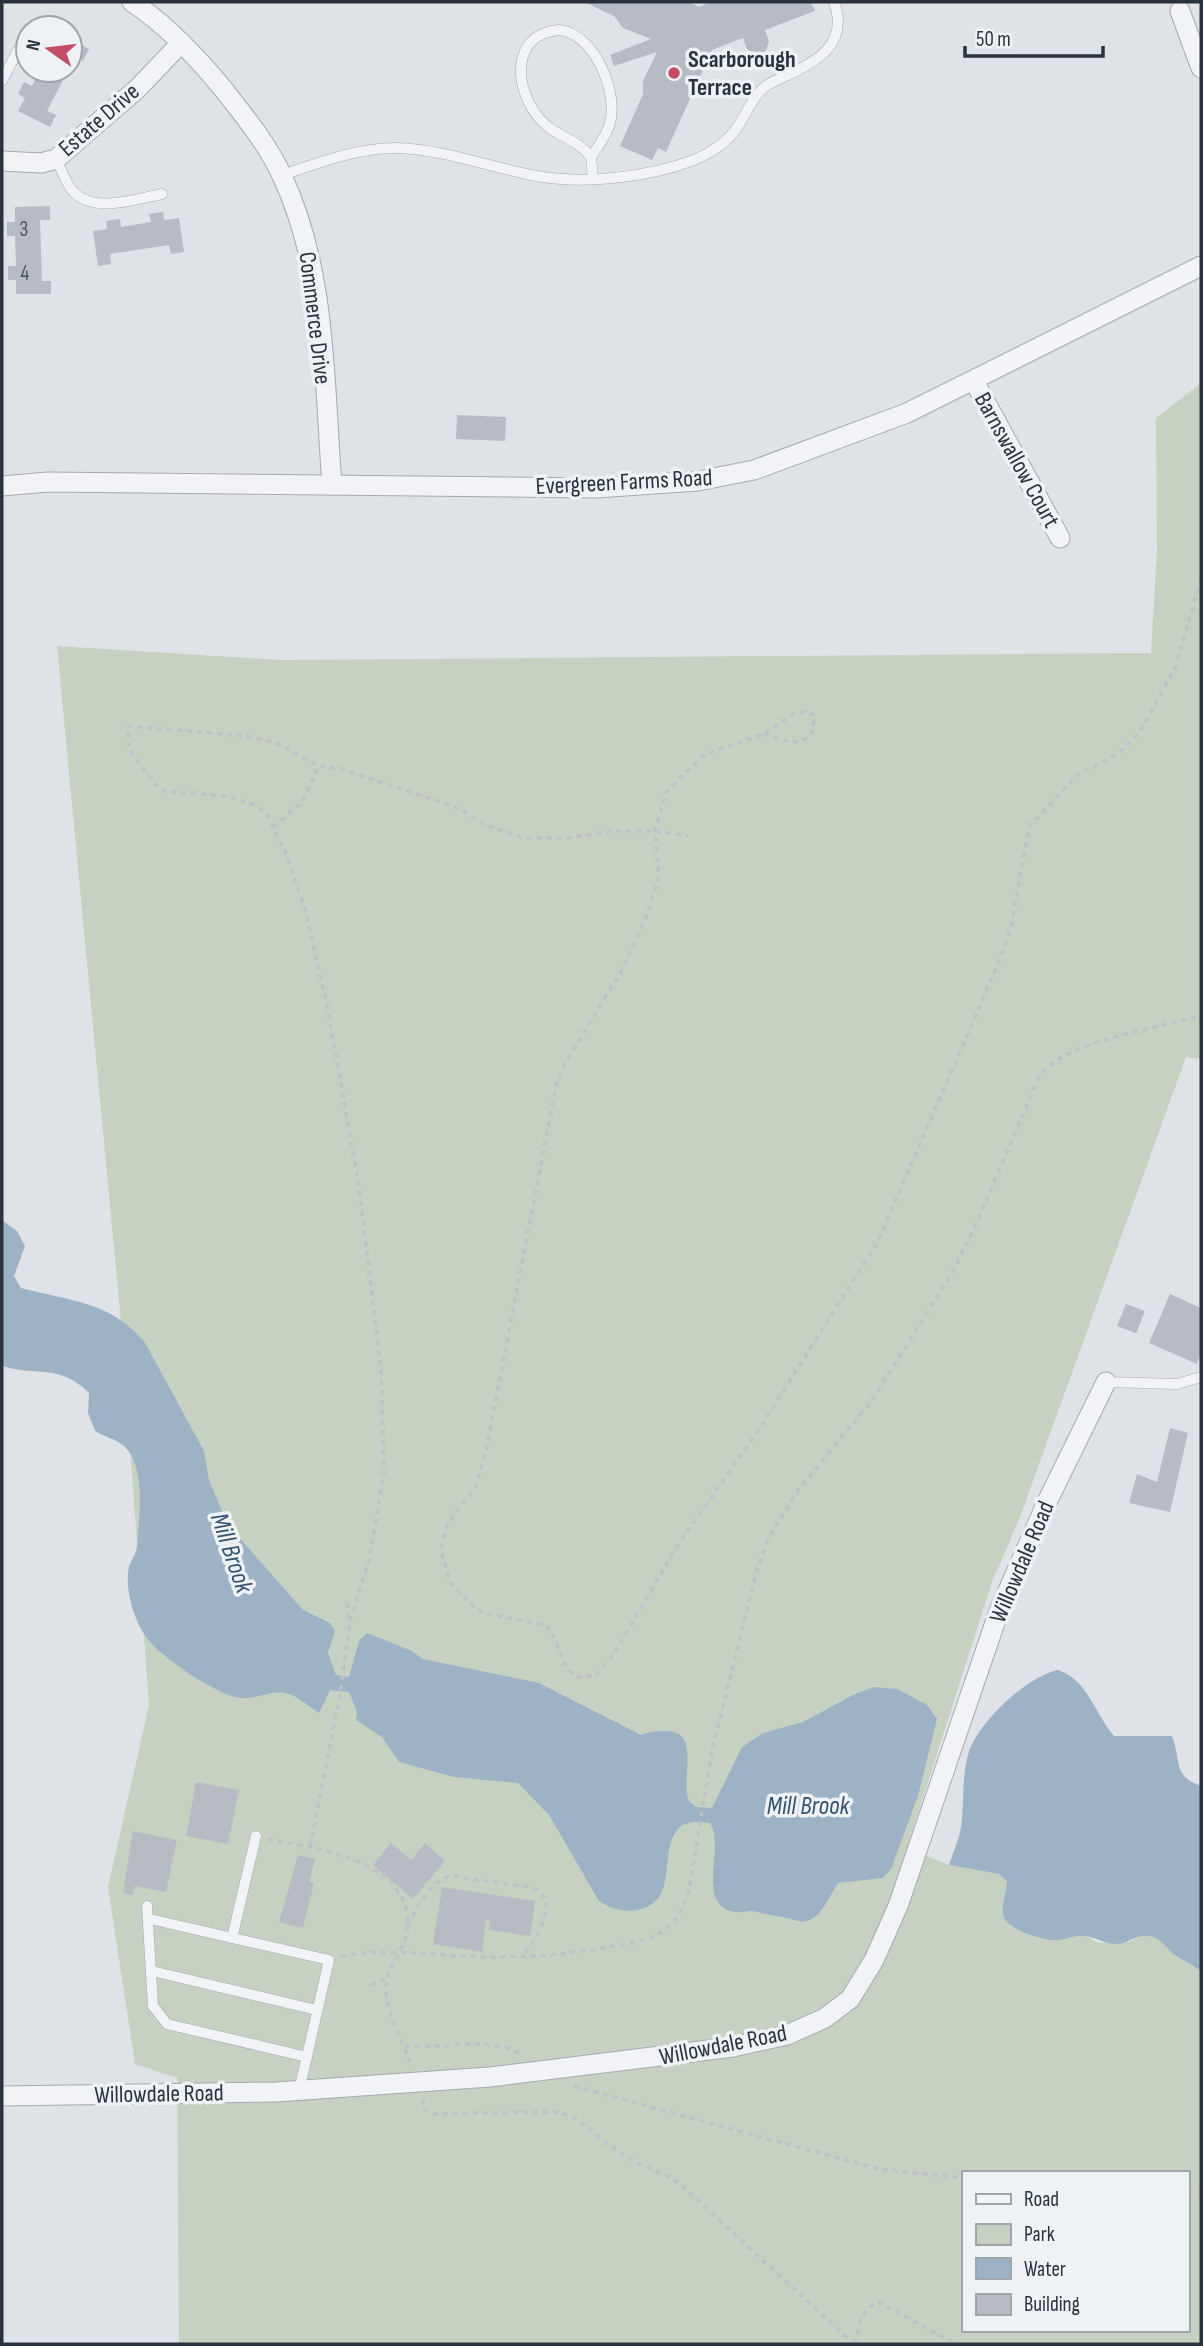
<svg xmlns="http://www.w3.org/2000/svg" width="1203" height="2346" font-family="'Sofia Sans Condensed',sans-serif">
	<rect width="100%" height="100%" fill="#dfe3e7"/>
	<path fill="#c6d1c1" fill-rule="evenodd" d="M1201,383V1059L1186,1057L1020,1517L992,1582L907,1848L949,1865L999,1874L1008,1881L1003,1908L1004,1918L1012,1926L1058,1940L1069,1936H1087L1099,1943L1129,1942L1141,1935L1152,1936L1165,1943L1176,1956L1201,1971V2344H179L177,2078L135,2064L108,1887L149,1705L120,1311L57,646L281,660L1151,653L1157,550L1156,418ZM963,2173H1187V2330H963Z"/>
	<g fill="#9db2c5">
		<path d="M2,1220L17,1231L25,1246L14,1276L21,1288C70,1301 109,1301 144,1341L204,1451L209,1480L228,1525L303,1610L330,1623L335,1631L328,1653L336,1675L349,1677L359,1641L367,1633L412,1651L423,1659L539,1683L641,1735C650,1731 657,1731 668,1731C701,1733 680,1780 689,1801L696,1807L712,1808L742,1747L763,1733L803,1722L853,1695L874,1687L897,1689L927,1705L937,1719L918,1796L891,1869L883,1878L838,1883C828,1897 820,1925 798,1921C791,1919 785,1917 777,1916C769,1915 760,1912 751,1911C746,1911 740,1913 735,1912C694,1906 726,1845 710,1823C700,1822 686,1820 678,1829C658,1852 679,1899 641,1909C624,1913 614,1910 599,1901L549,1815L518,1783L454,1777L399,1762L382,1737L356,1720L357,1712L349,1692L330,1690L319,1713C304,1703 291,1689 272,1693C262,1695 250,1699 240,1698C217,1695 166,1660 150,1642C135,1625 124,1590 129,1567C131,1560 136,1554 137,1547C139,1518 147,1466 123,1445C115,1439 103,1436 95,1431L88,1413L89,1393C59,1363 38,1377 2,1366Z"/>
		<path d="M1058,1670C1088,1680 1095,1714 1114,1736H1172C1182,1760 1171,1775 1201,1786V1971C1194,1966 1186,1962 1178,1957C1167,1951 1163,1938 1149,1936C1138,1934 1129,1942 1119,1944C1104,1945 1095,1936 1083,1936C1073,1935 1066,1940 1057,1940C1044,1941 1010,1930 1004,1918C1000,1908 1007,1891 1007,1881L999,1874L949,1865C954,1849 961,1836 962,1819C964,1798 962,1776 968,1755C976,1724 1027,1676 1058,1670Z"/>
	</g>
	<g fill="#b7bcc4">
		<polygon points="584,2 688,2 699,7 711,2 811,2 815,11 765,30 769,41 763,60 747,49 743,38 712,50 666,152 658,148 652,160 620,146 643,94 643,81 657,52 614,66 610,55 651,39 623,28 614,16"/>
		<polygon points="70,39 89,49 83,61 75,57 70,66"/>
		<polygon points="40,70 68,70 47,111 56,115 50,127 18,111 25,98 18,94 24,82 32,86"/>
		<polygon points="50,206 50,220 40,220 42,281 51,281 51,294 16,294 16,280 8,280 8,266 16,266 15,236 7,236 7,222 15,222 15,207"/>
		<polygon points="163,212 164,220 179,218 184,252 171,254 169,245 110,254 111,264 98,266 93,231 107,229 106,221 120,219 121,227 151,222 149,214"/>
		<polygon points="457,415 506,417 505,441 456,439"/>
		<polygon points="1170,1294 1201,1308 1201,1353 1197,1364 1149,1343"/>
		<polygon points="1126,1304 1145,1311 1136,1333 1117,1326"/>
		<polygon points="1170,1428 1188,1433 1170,1512 1129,1503 1137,1474 1157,1482"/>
		<polygon points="196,1782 239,1790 228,1844 186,1836"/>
		<polygon points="133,1831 177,1840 166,1892 135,1886 133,1895 123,1893"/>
		<polygon points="391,1843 411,1860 425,1843 445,1861 413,1899 373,1865"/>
		<polygon points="298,1855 315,1859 309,1882 314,1883 303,1928 279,1922"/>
		<polygon points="442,1887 535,1901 530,1936 489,1930 490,1921 486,1920 482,1952 433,1944"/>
	</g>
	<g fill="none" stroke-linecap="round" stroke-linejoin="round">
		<g stroke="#a5aab1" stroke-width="11">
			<g id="service">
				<path d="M560,30C593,34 616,87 611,118C609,132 599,145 591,157C579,141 562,138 547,126C527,109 514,76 525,51C532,36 545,31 560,30Z"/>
				<polyline points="2,81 28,31"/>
				<polyline points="591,157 593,178"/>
				<path d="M56,159C61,169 65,180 71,189C91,215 135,199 162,194"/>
				<path d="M282,175C319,163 356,148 396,148C441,149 487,166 531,175C581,185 646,178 694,160C710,153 726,143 736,129C748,113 753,92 771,83C805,66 852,51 834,2"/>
				<polyline points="1106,1382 1177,1384 1201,1377"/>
				<polyline points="147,1906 153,2006 167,2024 307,2057"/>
				<polyline points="150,1919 329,1960 299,2091"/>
				<polyline points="232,1938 256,1836"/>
				<polyline points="152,1971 317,2010"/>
			</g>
		</g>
		<g stroke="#a5aab1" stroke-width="21">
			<g id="minor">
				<path d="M132,2C167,25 197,57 224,90C245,117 269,146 283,178C327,273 324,383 332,485"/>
				<polyline points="1180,11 1201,68"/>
				<polyline points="2,161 41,163 56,159 138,88 181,43"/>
				<polyline points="974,381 1060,538"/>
				<polyline points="2,486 48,482 596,488 698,481 754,470 907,413 1201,266"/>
				<polyline points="2,2096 276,2092 490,2077 733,2047 787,2035 825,2018 850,1999 874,1960 898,1906 999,1611 1047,1502 1106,1382"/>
			</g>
		</g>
		<g stroke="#bec1c6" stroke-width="3.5" stroke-dasharray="5 5" stroke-linecap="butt">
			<path d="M764,734C781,740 800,749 813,732L814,716L808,712L795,713L764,734L704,755L666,792L655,831L659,876L648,913L622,970L563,1067L556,1086L485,1456L476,1486L448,1522L441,1550L450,1582L476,1609L488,1614L545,1625C561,1640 558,1667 578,1677L595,1676L614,1654L675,1549L756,1434L877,1243L1001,957L1012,922L1029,827L1077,775L1119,753L1140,732L1176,666L1201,578"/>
			<polyline points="273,827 302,802 319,766"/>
			<polyline points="347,1603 349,1619"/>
			<path d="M268,1839C315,1848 414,1860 407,1929C405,1952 385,1967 386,1989C386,2014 403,2041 411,2065"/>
			<polyline points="310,1847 340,1695 350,1621 369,1560 384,1472 381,1371 359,1186 327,1005 305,909 285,851 266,813 255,805 226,796 164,791 155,784 129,750 128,726 245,736 274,742 319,766 341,769 435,800 464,811 483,824 523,838 567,838 612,831 655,831 688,836"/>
			<path d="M408,1925C417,1907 430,1882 450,1876L530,1887C562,1896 538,1941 522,1955"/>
			<path d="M341,1956C386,1948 435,1955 480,1957C523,1958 566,1955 608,1947C627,1944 649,1942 664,1930C678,1920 685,1906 689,1890L713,1746L757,1570L769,1537L798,1490L871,1402L950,1277L973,1231L1039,1077C1065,1039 1157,1030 1201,1015"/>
			<polyline points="371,1985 386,1978"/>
			<path d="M405,2046C439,2049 494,2036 523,2055"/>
			<polyline points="574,2086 879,2169 963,2178"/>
			<path d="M422,2099L425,2110L434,2114L553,2112C584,2115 597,2139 622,2154C640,2166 662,2171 680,2184L854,2344"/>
			<polyline points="1187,2191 1201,2192"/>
			<path d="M855,2344C859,2328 861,2308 878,2302L956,2344"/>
		</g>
		<use href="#service" stroke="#f2f3f6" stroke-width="10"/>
		<use href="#minor" stroke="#f2f3f6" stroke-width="19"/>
	</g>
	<circle fill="#c44c65" stroke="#eef2f5" stroke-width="2.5" cx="674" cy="73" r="7"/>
	<g text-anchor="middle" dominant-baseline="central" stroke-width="7" stroke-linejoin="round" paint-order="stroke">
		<g font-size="21" fill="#4c545f">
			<text x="24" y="229">3</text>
			<text x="25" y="273">4</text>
		</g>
		<g font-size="24" font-weight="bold" fill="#29323d" stroke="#eef2f5" text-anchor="start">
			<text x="688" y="59">Scarborough<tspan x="688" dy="28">Terrace</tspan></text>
		</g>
		<g font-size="24" fill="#29323d" stroke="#eef2f5">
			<text transform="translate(99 120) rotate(-41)">Estate Drive</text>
			<text transform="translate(315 318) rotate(83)">Commerce Drive</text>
			<text transform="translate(1017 460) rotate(61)">Barnswallow Court</text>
			<text transform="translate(624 482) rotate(-3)">Evergreen Farms Road</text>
			<text transform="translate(1022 1562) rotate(-67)">Willowdale Road</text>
			<text transform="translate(723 2045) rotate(-11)">Willowdale Road</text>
			<text transform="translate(159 2094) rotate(-1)">Willowdale Road</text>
		</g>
		<g font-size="26" font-style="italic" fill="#36526e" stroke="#eef2f5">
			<text transform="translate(231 1553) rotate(71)">Mill Brook</text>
			<text x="808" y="1806">Mill Brook</text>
		</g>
	</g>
	<rect width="1203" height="2346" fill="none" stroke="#29323d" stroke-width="7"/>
	<rect x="962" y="2171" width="228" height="161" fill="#eef2f5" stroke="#9fa5ab" stroke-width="2"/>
	<rect x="976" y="2194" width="35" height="10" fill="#f2f3f6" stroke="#9fa5ab" stroke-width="2"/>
	<text x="1024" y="2206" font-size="21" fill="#29323d">Road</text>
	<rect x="976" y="2224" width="35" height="21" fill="#c6d1c1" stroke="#9fa5ab" stroke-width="2"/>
	<text x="1024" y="2241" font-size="21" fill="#29323d">Park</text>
	<rect x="976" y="2258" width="35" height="21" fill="#9db2c5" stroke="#9fa5ab" stroke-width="2"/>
	<text x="1024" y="2276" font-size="21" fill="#29323d">Water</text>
	<rect x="976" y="2294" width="35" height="21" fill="#b7bcc4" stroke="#9fa5ab" stroke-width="2"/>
	<text x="1024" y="2311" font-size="21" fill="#29323d">Building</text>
	<g transform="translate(49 49) rotate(284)"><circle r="33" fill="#eef2f5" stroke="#9fa5ab" stroke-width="2"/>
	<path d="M0-5L12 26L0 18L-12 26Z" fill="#c44c65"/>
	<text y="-10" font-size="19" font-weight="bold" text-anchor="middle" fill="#29323d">N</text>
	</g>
	<path d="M965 46v10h138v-10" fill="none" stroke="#29323d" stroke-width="3.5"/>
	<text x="976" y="46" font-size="21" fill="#29323d" stroke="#eef2f5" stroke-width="5" paint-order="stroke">50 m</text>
</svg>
